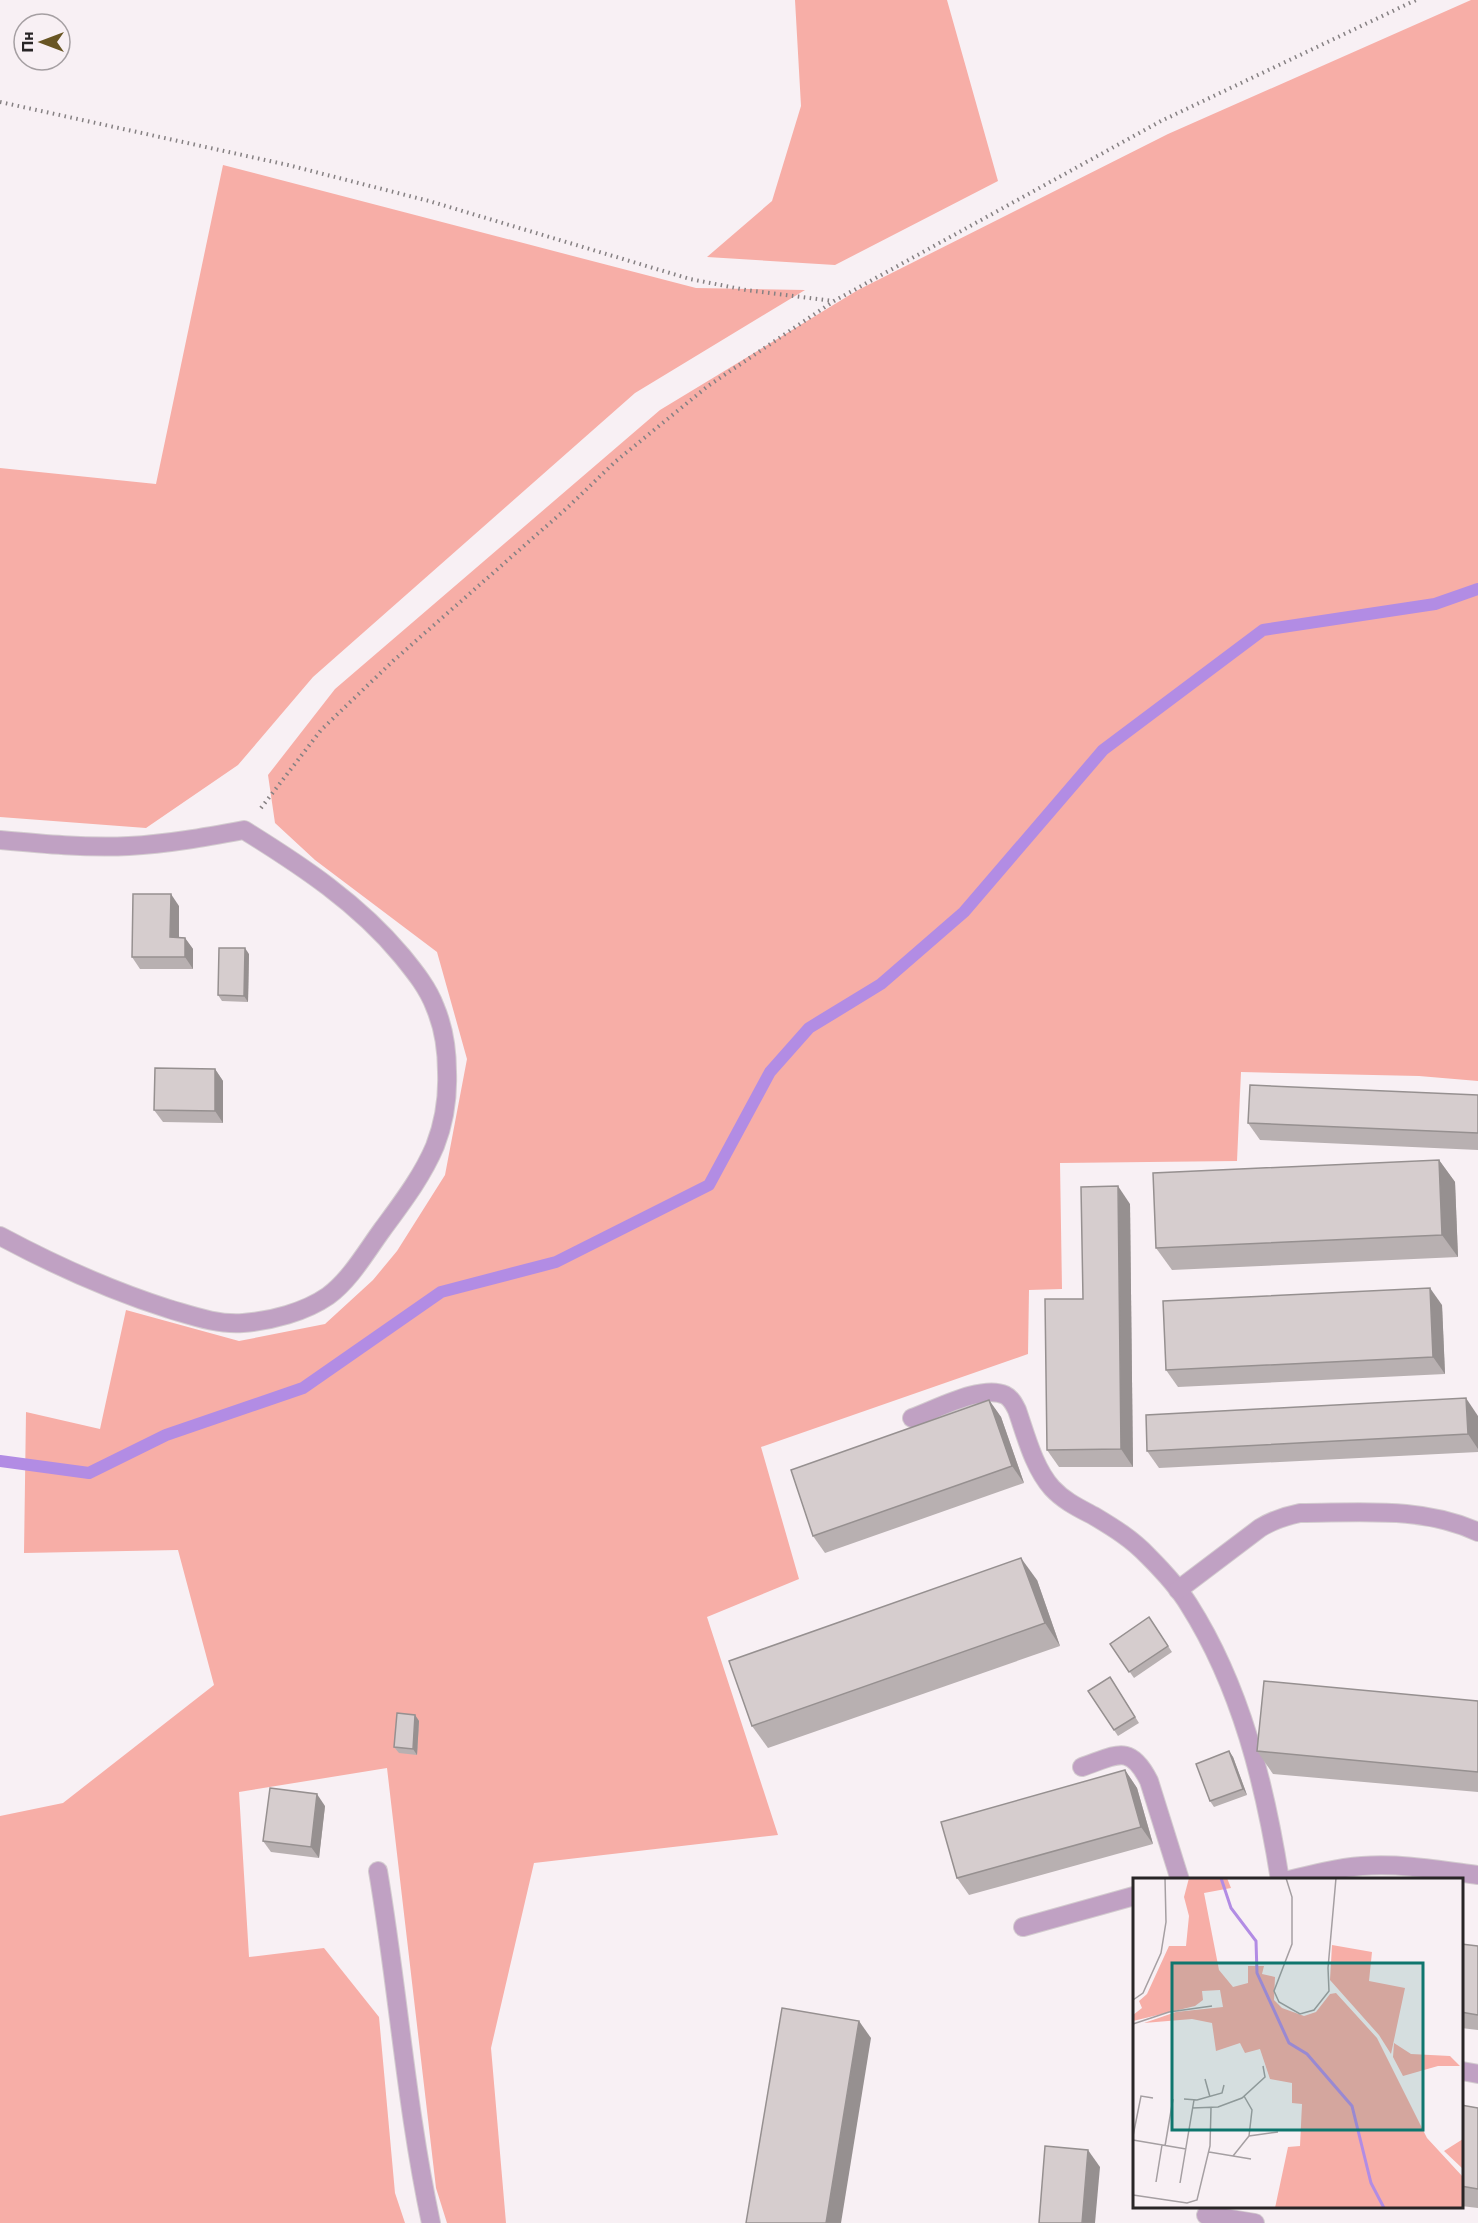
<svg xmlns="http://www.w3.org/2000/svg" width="1478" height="2223" font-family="Commissioner,sans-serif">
	<rect width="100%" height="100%" fill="#f8f0f4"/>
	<g fill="#f7aea7">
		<polygon points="795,0 947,0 998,181 835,265 707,257 772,201 801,106"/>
		<polygon points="1471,0 1478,0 1478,1081 1419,1076 1241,1072 1237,1161 1060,1163 1062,1289 1029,1290 1028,1354 761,1447 799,1579 707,1617 778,1835 534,1863 491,2048 506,2223 447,2223 436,2188 387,1768 239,1792 249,1957 324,1948 379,2017 395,2193 405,2223 0,2223 0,1816 63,1803 214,1685 178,1550 24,1553 26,1412 100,1429 126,1310 239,1341 325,1324 373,1280 397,1251 445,1175 467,1059 437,952 315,860 275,823 268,775 335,689 660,410 858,290 1168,134"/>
		<polygon points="223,165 696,288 805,290 635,393 313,677 238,765 146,828 0,817 0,468 156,484"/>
	</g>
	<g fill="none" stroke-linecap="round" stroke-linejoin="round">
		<polyline stroke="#b28ce4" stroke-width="12" points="0,1461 89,1473 166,1435 303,1388 441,1292 556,1262 709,1185 770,1072 809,1028 881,984 964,912 1103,750 1263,630 1435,604 1478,589"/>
		<g stroke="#d3cbcf" stroke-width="20">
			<g id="service">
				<path d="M912,1418C935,1410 982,1384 1005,1395C1011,1398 1014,1404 1017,1410C1026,1436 1034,1468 1052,1488C1064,1501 1079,1508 1094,1516C1114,1528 1132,1539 1148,1556C1163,1571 1178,1587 1189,1605C1241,1687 1265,1785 1280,1880"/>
				<path d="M1178,1590L1260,1528C1273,1520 1285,1516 1300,1513C1359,1513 1423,1506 1478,1532"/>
				<path d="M1082,1767C1117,1755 1130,1743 1149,1781L1180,1880"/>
				<path d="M378,1871C398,1988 406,2107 431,2223"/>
				<path d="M1289,1880C1313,1874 1337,1868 1362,1866C1400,1863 1440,1870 1478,1875"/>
				<polyline points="1023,1927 1134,1896"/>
				<polyline points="1462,2071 1478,2074"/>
				<polyline points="1206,2215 1255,2223"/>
			</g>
		</g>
		<g stroke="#d3cbcf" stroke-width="20">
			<path id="minor" d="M0,840C43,844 86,848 129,846C168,844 206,837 244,830C302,866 358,903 402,956C415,972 428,988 435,1007C444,1028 447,1050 447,1072C448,1097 444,1123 435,1146C422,1177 401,1204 382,1230C366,1252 350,1280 328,1296C305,1312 271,1321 243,1323C218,1325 193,1316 169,1309C109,1290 56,1266 0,1236"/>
		</g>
		<g stroke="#868183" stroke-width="4" stroke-dasharray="1.5 4.5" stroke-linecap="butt">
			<polyline points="0,102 288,165 429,201 690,279 746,290 833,301"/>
			<polyline points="261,808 321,730 393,661 567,508 616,461 708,386 834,301 1161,121 1416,0"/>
		</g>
		<use href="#service" stroke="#c0a1c3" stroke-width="18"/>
		<use href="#minor" stroke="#c0a1c3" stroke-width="18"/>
	</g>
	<g fill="#b8b0b1">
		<polygon points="179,906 179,937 185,938 193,949 193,969 140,969 132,957"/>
		<polygon points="249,954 248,1002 222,1001 218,995"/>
		<polygon points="215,1069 223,1081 223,1123 163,1122 154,1110"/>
		<polygon points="1478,1095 1478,1150 1260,1140 1248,1123"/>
		<polygon points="1439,1160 1455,1182 1458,1257 1172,1270 1156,1248"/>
		<polygon points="1130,1204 1133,1467 1059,1467 1047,1450 1083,1299"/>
		<polygon points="1442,1305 1445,1374 1178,1387 1166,1370"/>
		<polygon points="989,1400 1001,1417 1024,1483 825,1553 813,1536"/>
		<polygon points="1478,1416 1478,1452 1159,1468 1147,1451"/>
		<polygon points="1037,1580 1060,1646 768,1748 752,1726"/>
		<polygon points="1149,1617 1172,1652 1134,1678 1110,1644"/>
		<polygon points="1110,1677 1139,1723 1118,1736 1088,1691"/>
		<polygon points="1478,1701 1478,1792 1273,1774 1257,1751"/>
		<polygon points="415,1715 419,1721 417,1755 399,1753 394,1747"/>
		<polygon points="1229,1751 1233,1757 1247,1795 1214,1807 1210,1801"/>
		<polygon points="1125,1770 1137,1788 1153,1844 969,1895 957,1878"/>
		<polygon points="325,1806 319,1858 271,1852 263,1841"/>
		<polygon points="1461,1944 1478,1946 1478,2030 1461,2028"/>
		<polygon points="1461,2105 1478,2108 1478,2208 1461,2206"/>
	</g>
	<g fill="#969090">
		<polygon points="171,894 179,906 179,949 170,937"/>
		<polygon points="185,938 193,949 193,969 185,957"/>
		<polygon points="245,948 249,954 248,1002 244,996"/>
		<polygon points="215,1069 223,1081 223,1123 215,1111"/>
		<polygon points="1439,1160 1455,1182 1458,1257 1442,1235"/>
		<polygon points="1118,1186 1130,1204 1133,1467 1121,1449"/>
		<polygon points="1430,1288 1442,1305 1445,1374 1433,1357"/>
		<polygon points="1466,1398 1478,1416 1478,1449 1468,1434"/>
		<polygon points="989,1400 1001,1417 1024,1483 1012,1466"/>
		<polygon points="1021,1558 1037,1580 1060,1646 1045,1623"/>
		<polygon points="415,1715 419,1721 417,1755 413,1749"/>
		<polygon points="1229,1751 1233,1757 1247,1795 1243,1789"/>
		<polygon points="1125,1770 1137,1788 1153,1844 1141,1827"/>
		<polygon points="317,1794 325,1806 319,1858 311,1847"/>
		<polygon points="859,2021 871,2038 841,2223 826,2223"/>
		<polygon points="1088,2150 1100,2167 1095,2223 1082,2223"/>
	</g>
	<g fill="#d6cdce" stroke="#969090" stroke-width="1.5">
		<polygon points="133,894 171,894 170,937 185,938 185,957 132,957"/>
		<polygon points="219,948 245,948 244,996 218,995"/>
		<polygon points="155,1068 215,1069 215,1111 154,1110"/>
		<polygon points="1250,1085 1478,1095 1478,1133 1248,1123"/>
		<polygon points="1439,1160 1442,1235 1156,1248 1153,1173"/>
		<polygon points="1118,1186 1121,1449 1047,1450 1045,1299 1083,1299 1081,1187"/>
		<polygon points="1430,1288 1433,1357 1166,1370 1163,1301"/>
		<polygon points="1466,1398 1468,1434 1147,1451 1146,1415"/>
		<polygon points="989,1400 1012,1466 813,1536 791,1470"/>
		<polygon points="1021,1558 1045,1623 752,1726 729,1661"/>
		<polygon points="1149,1617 1168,1646 1129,1672 1110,1644"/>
		<polygon points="1110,1677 1135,1717 1114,1730 1088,1691"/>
		<polygon points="1264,1681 1478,1701 1478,1772 1257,1751"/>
		<polygon points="397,1713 415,1715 413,1749 394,1747"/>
		<polygon points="1229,1751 1243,1789 1210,1801 1196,1764"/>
		<polygon points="1125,1770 1141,1827 957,1878 941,1822"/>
		<polygon points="270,1788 317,1794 311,1847 263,1841"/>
		<polygon points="1461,1944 1478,1946 1478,2015 1461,2012"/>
		<polygon points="782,2008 859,2021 826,2223 746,2223"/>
		<polygon points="1461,2105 1478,2108 1478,2189 1461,2186"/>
		<polygon points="1045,2146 1088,2150 1082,2223 1039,2223"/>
	</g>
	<g transform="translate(1133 1878)">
		<rect width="330" height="330" fill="#f8f0f4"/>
		<path d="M56,0H94L98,10L71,15L86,92L100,109L115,105V88H131L129,96L142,99L141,122L149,130L171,138L183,134L197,116L203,115L244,160L294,260L330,299V330H142L155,269L167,268L169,226L159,225V205L137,201L127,171L112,175L107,165L83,173L79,145L59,141L11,145L43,134L90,129L87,112L69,113L70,122L62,128L0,143V137L9,130L6,123L14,116L36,68H53L56,38L51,19ZM199,67L239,74L236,103L272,110L258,176L246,157L197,102ZM261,165L278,176L317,178L327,188H305L270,198L260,179ZM330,261V291L311,273Z" fill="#f7aea7"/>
		<path fill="none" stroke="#b28ce4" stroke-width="3" d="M88,0L98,30L123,63L124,95L156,165L174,176L219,228L238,305L251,330"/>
		<path fill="none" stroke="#a59fa2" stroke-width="1.5" d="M153,0L159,19V66L141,113L146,124L167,136L181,132L196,113L195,90L203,0M0,122L10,115L28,75L33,44L32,0M0,146L36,134L79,128M72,201L77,219M111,218L119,232L116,258M51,221L64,222L89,215L91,207M59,230L85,229L109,220L132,199L130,188M0,258L8,218L20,220M0,262L53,271M32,268L40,221M76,274L118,281M100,278L116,258L145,254M23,304L29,267M47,305L61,222M0,317L54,325L64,322L77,268L78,230"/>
		<path fill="#0f766e" fill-opacity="0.15" stroke="#0f766e" stroke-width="3" d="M39,85H290V252H39Z"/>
		<rect width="330" height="330" fill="none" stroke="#282526" stroke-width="3"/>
	</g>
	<g transform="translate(42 42) rotate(270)"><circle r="28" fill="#f8f0f4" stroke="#a59fa2" stroke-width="1.5"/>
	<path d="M0-4.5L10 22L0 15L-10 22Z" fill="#685523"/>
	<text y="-9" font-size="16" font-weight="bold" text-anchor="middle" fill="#282526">Пн</text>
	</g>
</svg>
